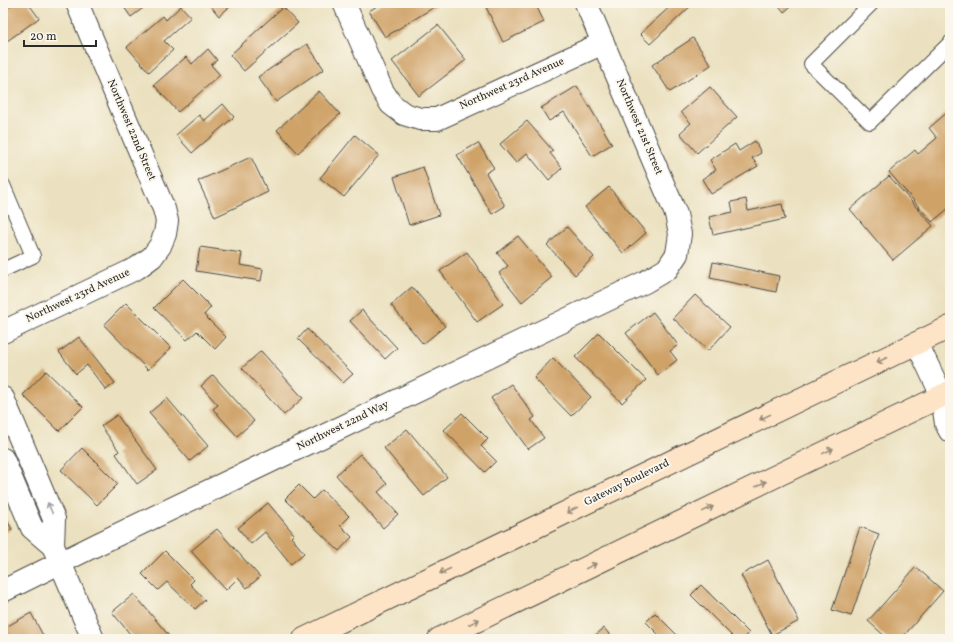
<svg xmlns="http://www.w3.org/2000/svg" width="953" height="642" font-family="Vollkorn,serif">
	<rect width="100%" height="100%" fill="#fbf7ec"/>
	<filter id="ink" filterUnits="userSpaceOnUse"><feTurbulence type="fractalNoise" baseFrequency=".025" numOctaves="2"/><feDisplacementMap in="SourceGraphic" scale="8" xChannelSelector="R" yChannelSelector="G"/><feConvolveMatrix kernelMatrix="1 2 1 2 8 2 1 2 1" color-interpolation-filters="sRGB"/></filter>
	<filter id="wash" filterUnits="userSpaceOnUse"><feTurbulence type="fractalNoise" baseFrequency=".012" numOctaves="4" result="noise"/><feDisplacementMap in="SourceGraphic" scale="16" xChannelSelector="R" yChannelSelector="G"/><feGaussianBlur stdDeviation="0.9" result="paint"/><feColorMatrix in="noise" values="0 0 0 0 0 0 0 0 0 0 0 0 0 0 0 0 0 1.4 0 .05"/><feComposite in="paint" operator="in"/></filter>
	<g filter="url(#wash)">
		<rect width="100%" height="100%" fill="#ebe1c0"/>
		<g id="blocks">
			<g fill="#cfa268">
				<polygon points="15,3 28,3 39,18 3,44 3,11"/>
				<polygon points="121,3 150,3 131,17"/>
				<polygon points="210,3 234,3 219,16 209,4"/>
				<polygon points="382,3 433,3 436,6 385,37 369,11"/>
				<polygon points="484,3 535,3 544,22 503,42"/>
				<polygon points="674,3 694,3 650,44 640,34"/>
				<polygon points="777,3 795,3 784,12"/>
				<polygon points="181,6 191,17 164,41 173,50 149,72 127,47 163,16 166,20"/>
				<polygon points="283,7 298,23 244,71 230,55"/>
				<polygon points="438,25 466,60 419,96 392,61"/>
				<polygon points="693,38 711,65 670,92 652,65"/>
				<polygon points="307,44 324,69 276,102 258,77"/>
				<polygon points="208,49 217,60 211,65 220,75 178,112 154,85 186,57 192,64"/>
				<polygon points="577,86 612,144 592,156 564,112 549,121 541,108"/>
				<polygon points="710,87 737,117 697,153 680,133 691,123 681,112"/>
				<polygon points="319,91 340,114 298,153 277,130"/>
				<polygon points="223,104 234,117 192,153 176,135 199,115 204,121"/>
				<polygon points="950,110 950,207 932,222 889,172 915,150 918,154 937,138 929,128"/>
				<polygon points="527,121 553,151 550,153 562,168 549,180 527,153 516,163 500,144"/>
				<polygon points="355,135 379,155 344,197 320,178"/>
				<polygon points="755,141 761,153 752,158 758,166 711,194 702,179 716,170 710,160 735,144 739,151"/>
				<polygon points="478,143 494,168 486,173 505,206 492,214 457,155"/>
				<polygon points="251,157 268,192 215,217 198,181"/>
				<polygon points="423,167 439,215 409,225 394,177"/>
				<polygon points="889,176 933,226 893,260 850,209"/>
				<polygon points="609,187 646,233 623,253 585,207"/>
				<polygon points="746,199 748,211 782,204 785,219 713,235 709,217 733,212 731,202"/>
				<polygon points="567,227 594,257 575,275 547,245"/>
				<polygon points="518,236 552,277 522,302 499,273 508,266 497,253"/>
				<polygon points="200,247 242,253 240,265 263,269 261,281 196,271"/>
				<polygon points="467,252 503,304 477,322 440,271"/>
				<polygon points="713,262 779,276 776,292 710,278"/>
				<polygon points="183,279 211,307 204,315 226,337 215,349 197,331 187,340 154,308"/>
				<polygon points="412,287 445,326 423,344 391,305"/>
				<polygon points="695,295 730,327 708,351 673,318"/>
				<polygon points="126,303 171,348 148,370 104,325"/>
				<polygon points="362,310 397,348 385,359 350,321"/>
				<polygon points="653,312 678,345 670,351 677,360 658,375 626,333"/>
				<polygon points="307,329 353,374 343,383 298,339"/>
				<polygon points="599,333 646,380 622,403 575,357"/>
				<polygon points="79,337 115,383 106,390 87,365 76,374 59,352"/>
				<polygon points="261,351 303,398 284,415 242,368"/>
				<polygon points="553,358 591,397 571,416 534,378"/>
				<polygon points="46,371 83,407 59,431 23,395"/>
				<polygon points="213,375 254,421 237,436 213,409 218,405 201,386"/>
				<polygon points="511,384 535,417 531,420 544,438 528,449 491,398"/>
				<polygon points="167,398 208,446 190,461 149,413"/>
				<polygon points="462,413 488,439 481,446 496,461 485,472 444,430"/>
				<polygon points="117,415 157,470 137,484 116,454 119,451 101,426"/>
				<polygon points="407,429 447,477 424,496 384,448"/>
				<polygon points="82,448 118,484 97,505 61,470"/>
				<polygon points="360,454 387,484 378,492 398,514 383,528 336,475"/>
				<polygon points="299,485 313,499 322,490 349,516 340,525 352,537 339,551 285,499"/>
				<polygon points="268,503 294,534 291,537 304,553 291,564 265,532 251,544 238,528"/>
				<polygon points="3,514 12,529 3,534"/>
				<polygon points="860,527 879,534 851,616 832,610"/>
				<polygon points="217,529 260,577 247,588 238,578 226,590 191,551"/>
				<polygon points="165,551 194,580 190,584 205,600 195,609 167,582 158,590 142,574"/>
				<polygon points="768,560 799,621 772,635 741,575"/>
				<polygon points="916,567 943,591 901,639 888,639 868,621"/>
				<polygon points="701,585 749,633 744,639 735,639 691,595"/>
				<polygon points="134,594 170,637 168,639 134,639 112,612"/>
				<polygon points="31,613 45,639 10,639 4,628"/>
				<polygon points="655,613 681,639 663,639 646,622"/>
				<polygon points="604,628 613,639 591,639"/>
			</g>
		</g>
	</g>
	<g filter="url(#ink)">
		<use href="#blocks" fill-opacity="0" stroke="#484641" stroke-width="1"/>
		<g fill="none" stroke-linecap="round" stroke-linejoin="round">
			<g stroke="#484641" stroke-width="16">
				<g id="lane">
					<polyline points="872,3 811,64 870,122 950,43"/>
					<polyline points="3,185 33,256 3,270"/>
				</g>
			</g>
			<g stroke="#484641" stroke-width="24">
				<g id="street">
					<polyline points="344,3 382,90 391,104 404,114 420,119 437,119 603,43"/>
					<polyline points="3,332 137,268 152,257 160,246 165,234 167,221 164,209 77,3"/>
					<polyline points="917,343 942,396 946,424 950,431"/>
					<polyline points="3,398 54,519 53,546 93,639"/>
					<polyline points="3,459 32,528 53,546"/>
					<polyline points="3,591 98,544 645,282 667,269 677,254 680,234 676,214 586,3"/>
				</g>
			</g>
			<g stroke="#484641" stroke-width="24">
				<g id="secondary">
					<polyline points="304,639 950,327"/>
					<polyline points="439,639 950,392"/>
				</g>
			</g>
			<use href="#lane" stroke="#fff" stroke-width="14"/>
			<use href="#street" stroke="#fff" stroke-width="22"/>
			<use href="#secondary" stroke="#fee4c6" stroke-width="22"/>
		</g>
		<defs><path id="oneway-shaft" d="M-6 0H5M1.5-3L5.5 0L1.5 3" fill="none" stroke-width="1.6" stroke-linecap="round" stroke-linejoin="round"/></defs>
		<g stroke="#948878">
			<use href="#oneway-shaft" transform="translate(882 360) rotate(154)"/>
			<use href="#oneway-shaft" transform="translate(765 417) rotate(154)"/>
			<use href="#oneway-shaft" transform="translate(828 451) rotate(-26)"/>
			<use href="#oneway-shaft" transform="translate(761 484) rotate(-26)"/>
			<use href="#oneway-shaft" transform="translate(708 509) rotate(-26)"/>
			<use href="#oneway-shaft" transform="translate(572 510) rotate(154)"/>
			<use href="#oneway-shaft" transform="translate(591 566) rotate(-26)"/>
			<use href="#oneway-shaft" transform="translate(445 571) rotate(155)"/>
			<use href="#oneway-shaft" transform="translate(474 622) rotate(-26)"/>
		</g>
		<use stroke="#a0a0a0" href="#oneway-shaft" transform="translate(50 508) rotate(-113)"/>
	</g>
	<g text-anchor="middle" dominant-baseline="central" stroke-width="4" stroke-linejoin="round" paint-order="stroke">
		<g font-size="11" fill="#2b2b2b" stroke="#fbf7ec">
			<text transform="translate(512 84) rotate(-24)">Northwest 23rd Avenue</text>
			<text transform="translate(639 127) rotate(67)">Northwest 21st Street</text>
			<text transform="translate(131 130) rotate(67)">Northwest 22nd Street</text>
			<text transform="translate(78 296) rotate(-25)">Northwest 23rd Avenue</text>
			<text transform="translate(343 426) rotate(-26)">Northwest 22nd Way</text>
			<text transform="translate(627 483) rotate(-26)">Gateway Boulevard</text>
		</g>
	</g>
	<rect width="953" height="642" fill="none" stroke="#fbf7ec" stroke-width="16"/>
	<path d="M24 40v6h72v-6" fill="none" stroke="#2b2b2b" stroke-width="2"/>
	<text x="30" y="40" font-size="12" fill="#2b2b2b" stroke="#fbf7ec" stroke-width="3" paint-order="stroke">20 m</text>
</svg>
